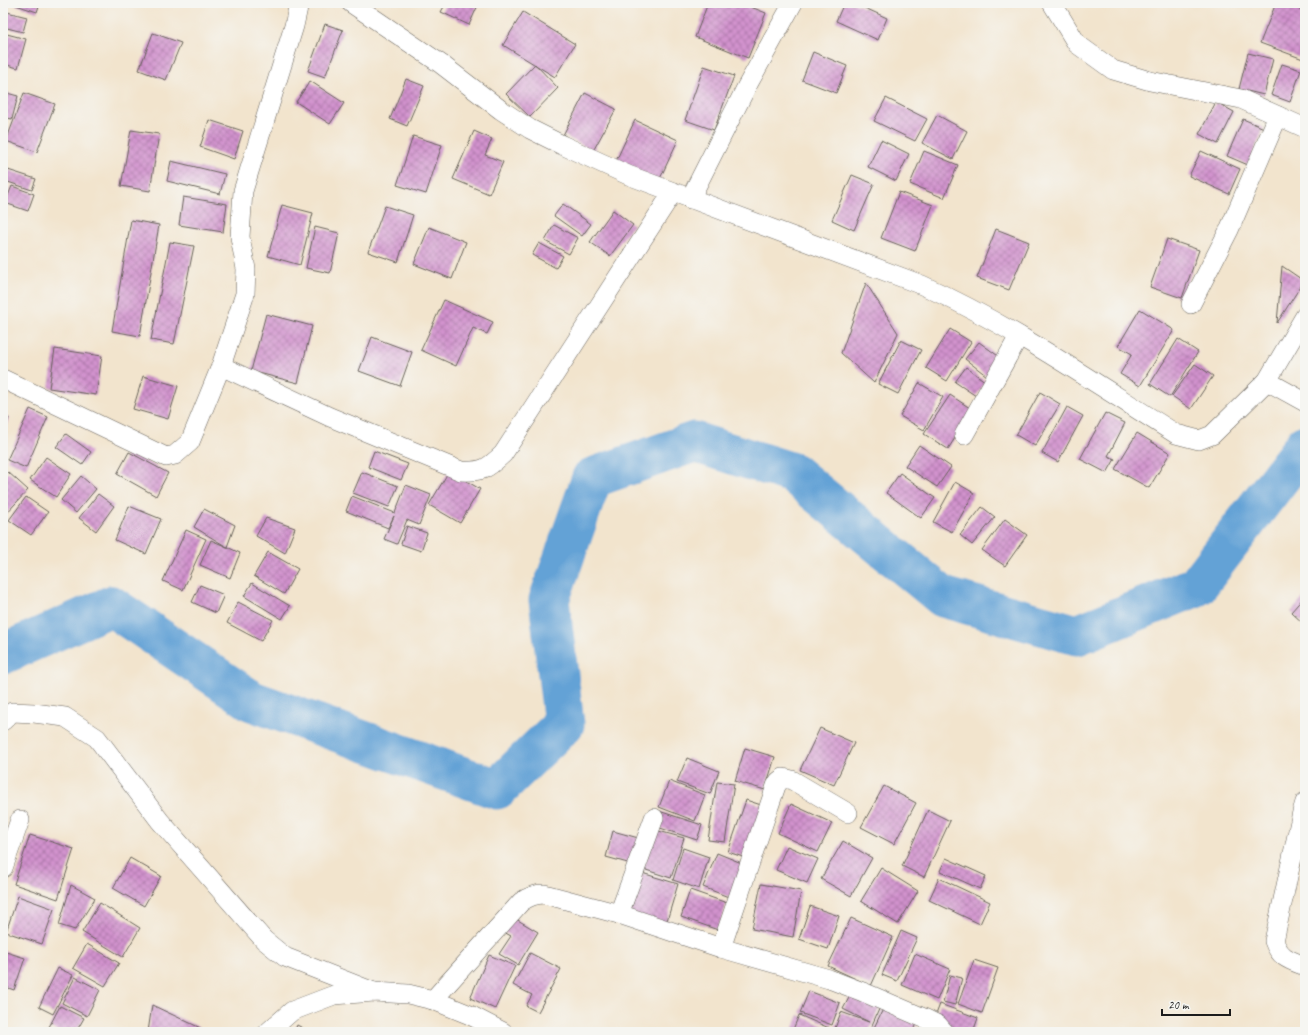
<svg xmlns="http://www.w3.org/2000/svg" width="1308" height="1035" font-family="Caveat,sans-serif">
	<defs>
		<pattern id="building-cross-hatch" width="8" height="8" patternUnits="userSpaceOnUse"><rect width="8" height="8" fill="#d192cd"/><path d="M0 0l8 8M0 8l8-8" fill="none" stroke="#a976a6"/></pattern>
	</defs>
	<rect width="100%" height="100%" fill="#f6f6f2"/>
	<filter id="ink" filterUnits="userSpaceOnUse"><feTurbulence type="fractalNoise" baseFrequency=".025" numOctaves="2"/><feDisplacementMap in="SourceGraphic" scale="8" xChannelSelector="R" yChannelSelector="G"/><feConvolveMatrix kernelMatrix="1 2 1 2 8 2 1 2 1" color-interpolation-filters="sRGB"/></filter>
	<filter id="wash" filterUnits="userSpaceOnUse"><feTurbulence type="fractalNoise" baseFrequency=".012" numOctaves="4" result="noise"/><feDisplacementMap in="SourceGraphic" scale="16" xChannelSelector="R" yChannelSelector="G"/><feGaussianBlur stdDeviation="0.9" result="paint"/><feColorMatrix in="noise" values="0 0 0 0 0 0 0 0 0 0 0 0 0 0 0 0 0 1.4 0 .05"/><feComposite in="paint" operator="in"/></filter>
	<g filter="url(#wash)">
		<rect width="100%" height="100%" fill="#f2e4cd"/>
		<g fill="none" stroke-linecap="round" stroke-linejoin="round">
			<polyline stroke="#64a2d6" stroke-width="41" points="3,654 111,606 252,701 497,789 564,724 549,600 592,478 694,442 793,473 943,597 1077,635 1197,586 1305,445"/>
		</g>
		<g id="blocks">
			<g fill="url(#building-cross-hatch)">
				<polygon points="10,3 40,3 37,12"/>
				<polygon points="446,3 479,3 469,25 441,12"/>
				<polygon points="708,3 741,3 766,13 748,58 695,37"/>
				<polygon points="844,3 854,3 887,18 878,40 836,21"/>
				<polygon points="1276,3 1282,3 1305,11 1305,53 1303,59 1260,43"/>
				<polygon points="3,11 27,17 23,32 3,27"/>
				<polygon points="523,12 575,44 555,77 503,45"/>
				<polygon points="325,24 343,30 325,77 308,71"/>
				<polygon points="3,33 26,39 18,68 3,64"/>
				<polygon points="153,33 181,43 166,80 139,70"/>
				<polygon points="813,52 847,66 836,93 802,80"/>
				<polygon points="1248,53 1273,59 1264,95 1239,89"/>
				<polygon points="535,64 558,88 530,117 506,94"/>
				<polygon points="1282,64 1301,70 1290,102 1271,95"/>
				<polygon points="704,66 734,76 714,130 685,120"/>
				<polygon points="406,79 424,86 407,126 390,119"/>
				<polygon points="310,81 344,103 330,124 296,102"/>
				<polygon points="3,92 18,96 12,119 3,117"/>
				<polygon points="24,93 55,104 37,152 6,141"/>
				<polygon points="585,93 616,109 593,151 563,135"/>
				<polygon points="886,98 927,119 915,141 874,121"/>
				<polygon points="1216,102 1234,112 1218,144 1199,134"/>
				<polygon points="937,115 967,131 953,159 922,143"/>
				<polygon points="1243,119 1264,128 1248,165 1227,156"/>
				<polygon points="209,120 243,131 234,159 200,147"/>
				<polygon points="635,120 678,140 658,183 615,163"/>
				<polygon points="131,130 159,134 150,191 121,186"/>
				<polygon points="474,131 492,139 485,155 503,162 489,194 453,179"/>
				<polygon points="413,136 442,145 426,194 397,185"/>
				<polygon points="881,140 909,154 896,181 868,167"/>
				<polygon points="924,151 958,165 944,198 910,184"/>
				<polygon points="1201,151 1240,169 1229,194 1189,176"/>
				<polygon points="171,161 225,174 220,194 167,181"/>
				<polygon points="8,170 36,179 32,190 5,181"/>
				<polygon points="852,175 874,184 854,230 832,220"/>
				<polygon points="12,186 34,194 28,211 5,203"/>
				<polygon points="899,192 933,205 915,251 881,238"/>
				<polygon points="183,197 227,204 223,232 179,225"/>
				<polygon points="563,204 591,224 582,236 554,216"/>
				<polygon points="282,205 313,213 300,265 268,256"/>
				<polygon points="385,206 413,215 398,262 368,252"/>
				<polygon points="613,210 633,225 610,256 590,242"/>
				<polygon points="131,220 159,225 140,336 112,331"/>
				<polygon points="554,225 578,238 569,254 545,241"/>
				<polygon points="315,227 339,233 330,273 306,268"/>
				<polygon points="429,227 466,242 452,279 414,264"/>
				<polygon points="996,229 1029,242 1009,290 977,278"/>
				<polygon points="1167,239 1199,250 1182,298 1150,287"/>
				<polygon points="170,242 194,246 174,344 151,340"/>
				<polygon points="539,243 563,256 556,268 532,255"/>
				<polygon points="1282,266 1304,281 1277,323"/>
				<polygon points="866,283 898,333 874,383 841,353"/>
				<polygon points="444,300 493,322 487,334 473,328 456,366 421,350"/>
				<polygon points="1140,309 1174,330 1140,386 1120,374 1132,354 1118,346"/>
				<polygon points="266,314 312,326 298,383 251,371"/>
				<polygon points="950,329 971,342 947,381 926,368"/>
				<polygon points="372,337 412,352 400,386 359,371"/>
				<polygon points="1178,339 1198,352 1170,397 1150,384"/>
				<polygon points="901,340 921,350 898,394 878,384"/>
				<polygon points="979,342 1001,358 987,376 965,359"/>
				<polygon points="55,349 102,356 96,395 49,388"/>
				<polygon points="1195,364 1213,376 1191,409 1172,396"/>
				<polygon points="966,367 986,382 976,396 955,382"/>
				<polygon points="143,376 178,386 168,419 133,409"/>
				<polygon points="919,383 943,397 924,430 900,416"/>
				<polygon points="1040,392 1060,404 1035,446 1016,435"/>
				<polygon points="950,395 973,410 948,449 924,434"/>
				<polygon points="1067,407 1083,416 1058,462 1042,453"/>
				<polygon points="30,409 48,417 26,468 7,460"/>
				<polygon points="1105,413 1125,423 1108,456 1115,459 1107,473 1080,459"/>
				<polygon points="3,416 9,418 3,435"/>
				<polygon points="1137,433 1170,453 1149,488 1115,469"/>
				<polygon points="66,434 91,452 82,465 56,447"/>
				<polygon points="919,445 951,467 937,487 905,466"/>
				<polygon points="374,451 408,464 401,480 368,467"/>
				<polygon points="129,452 168,473 156,496 117,474"/>
				<polygon points="46,457 71,474 56,497 30,480"/>
				<polygon points="449,471 480,489 460,523 429,505"/>
				<polygon points="8,472 28,490 3,517 3,477"/>
				<polygon points="362,472 398,486 389,507 353,493"/>
				<polygon points="900,473 935,498 921,518 886,493"/>
				<polygon points="81,476 96,489 76,513 61,500"/>
				<polygon points="955,482 974,493 952,532 933,522"/>
				<polygon points="406,485 431,495 419,525 407,520 397,544 384,539 394,516 388,528 346,511 352,496 395,513"/>
				<polygon points="98,494 114,506 96,531 79,518"/>
				<polygon points="26,497 48,512 31,535 9,520"/>
				<polygon points="129,506 161,519 146,554 115,540"/>
				<polygon points="982,507 995,517 972,545 960,535"/>
				<polygon points="204,509 235,525 227,547 240,553 230,578 200,565 211,540 227,547 194,527"/>
				<polygon points="266,518 295,528 285,553 256,536"/>
				<polygon points="1005,519 1027,535 1005,566 982,550"/>
				<polygon points="407,526 427,533 421,551 401,544"/>
				<polygon points="186,530 206,539 183,590 163,581"/>
				<polygon points="268,552 298,569 284,594 254,576"/>
				<polygon points="252,583 290,606 282,619 244,596"/>
				<polygon points="200,585 224,595 216,613 192,602"/>
				<polygon points="1305,596 1305,625 1291,612"/>
				<polygon points="238,602 273,620 261,641 227,623"/>
				<polygon points="820,728 854,743 834,785 800,770"/>
				<polygon points="745,748 775,757 765,790 735,781"/>
				<polygon points="687,758 719,771 710,794 677,782"/>
				<polygon points="669,781 705,795 695,821 659,807"/>
				<polygon points="717,782 734,784 725,842 708,840"/>
				<polygon points="884,786 916,803 894,844 861,827"/>
				<polygon points="746,800 767,807 749,859 728,852"/>
				<polygon points="791,804 832,823 818,852 778,833"/>
				<polygon points="928,810 950,821 924,877 902,866"/>
				<polygon points="662,812 702,825 697,840 657,827"/>
				<polygon points="655,830 684,838 671,878 643,869"/>
				<polygon points="613,831 642,839 635,865 606,857"/>
				<polygon points="30,835 74,849 58,899 14,884"/>
				<polygon points="843,841 872,858 851,896 821,879"/>
				<polygon points="787,846 818,859 807,883 776,870"/>
				<polygon points="683,848 709,857 699,889 673,880"/>
				<polygon points="717,853 744,864 731,898 703,887"/>
				<polygon points="130,858 161,876 144,906 113,888"/>
				<polygon points="946,858 986,876 980,889 940,871"/>
				<polygon points="881,868 918,891 898,924 861,901"/>
				<polygon points="642,873 678,884 666,924 630,913"/>
				<polygon points="939,878 990,902 980,924 929,900"/>
				<polygon points="761,884 801,891 793,937 752,929"/>
				<polygon points="71,885 95,898 75,930 59,925"/>
				<polygon points="690,890 727,903 718,930 681,917"/>
				<polygon points="18,896 54,909 42,944 6,932"/>
				<polygon points="100,903 140,928 123,957 82,932"/>
				<polygon points="810,906 839,916 828,949 799,939"/>
				<polygon points="511,916 538,932 518,965 499,954 511,936 502,931"/>
				<polygon points="851,918 893,937 871,986 828,966"/>
				<polygon points="901,931 917,938 897,981 882,975"/>
				<polygon points="87,944 119,963 105,986 73,968"/>
				<polygon points="3,951 25,958 14,990 3,986"/>
				<polygon points="530,953 561,969 538,1012 526,1006 532,995 513,985"/>
				<polygon points="915,954 950,969 937,1000 902,985"/>
				<polygon points="489,955 515,966 495,1009 470,998"/>
				<polygon points="974,960 998,968 982,1013 958,1004"/>
				<polygon points="58,968 73,975 53,1014 39,1007"/>
				<polygon points="950,975 962,978 955,1005 943,1002"/>
				<polygon points="75,977 100,990 87,1016 62,1003"/>
				<polygon points="809,991 840,1003 832,1025 800,1013"/>
				<polygon points="851,994 880,1007 869,1032 834,1031 841,1012 869,1022 843,1009"/>
				<polygon points="940,1004 978,1018 973,1032 966,1032 934,1020"/>
				<polygon points="152,1005 209,1032 148,1032"/>
				<polygon points="60,1006 84,1018 76,1032 59,1032 49,1027"/>
				<polygon points="884,1007 917,1024 913,1032 872,1032"/>
				<polygon points="799,1015 829,1028 828,1032 792,1032"/>
				<polygon points="297,1025 310,1032 294,1032"/>
			</g>
		</g>
	</g>
	<g filter="url(#ink)">
		<use href="#blocks" fill-opacity="0" stroke="#67625a" stroke-width="1"/>
		<g fill="none" stroke-linecap="round" stroke-linejoin="round">
			<g stroke="#67625a" stroke-width="20">
				<g id="minor">
					<path d="M351,3L441,64L501,110L530,129L562,145L628,175L922,285C1011,325 1093,382 1176,434L1199,440L1212,435L1267,381L1305,402"/>
					<polyline points="1052,3 1077,44 1113,70 1150,81 1241,99 1305,128"/>
					<polyline points="690,199 747,86 793,3"/>
					<polyline points="1191,304 1229,230 1278,116"/>
					<path d="M221,366L330,417L461,471C483,472 487,469 503,454L673,192"/>
					<polyline points="3,379 166,457 175,455 190,442 221,366 245,294 246,269 240,237 243,191 294,26 299,3"/>
					<polyline points="1267,381 1305,316"/>
					<polyline points="964,435 1019,336"/>
					<polyline points="3,721 12,712 34,713 65,717 97,738 160,821 264,940 285,957 374,992"/>
					<path d="M1305,802L1302,812L1274,941C1280,958 1289,960 1305,966"/>
					<polyline points="3,868 20,820"/>
					<polyline points="619,914 654,818"/>
					<polyline points="721,948 776,786 779,781 783,778 792,780 848,813"/>
					<path d="M433,1000L521,902C528,897 535,894 544,894L619,914L721,948L829,979L863,992L926,1019L938,1025L944,1032"/>
					<polyline points="268,1032 292,1011 334,995 374,992 408,994 433,1000 470,1015 503,1032"/>
				</g>
			</g>
			<use href="#minor" stroke="#fff" stroke-width="19"/>
		</g>
	</g>
	<rect width="1308" height="1035" fill="none" stroke="#f6f6f2" stroke-width="16"/>
	<path d="M1162 1009v6h68v-6" fill="none" stroke="#1c1c1c" stroke-width="2"/>
	<text x="1168" y="1009" font-size="12" fill="#1c1c1c" stroke="#f6f6f2" stroke-width="3" paint-order="stroke">20 m</text>
</svg>
